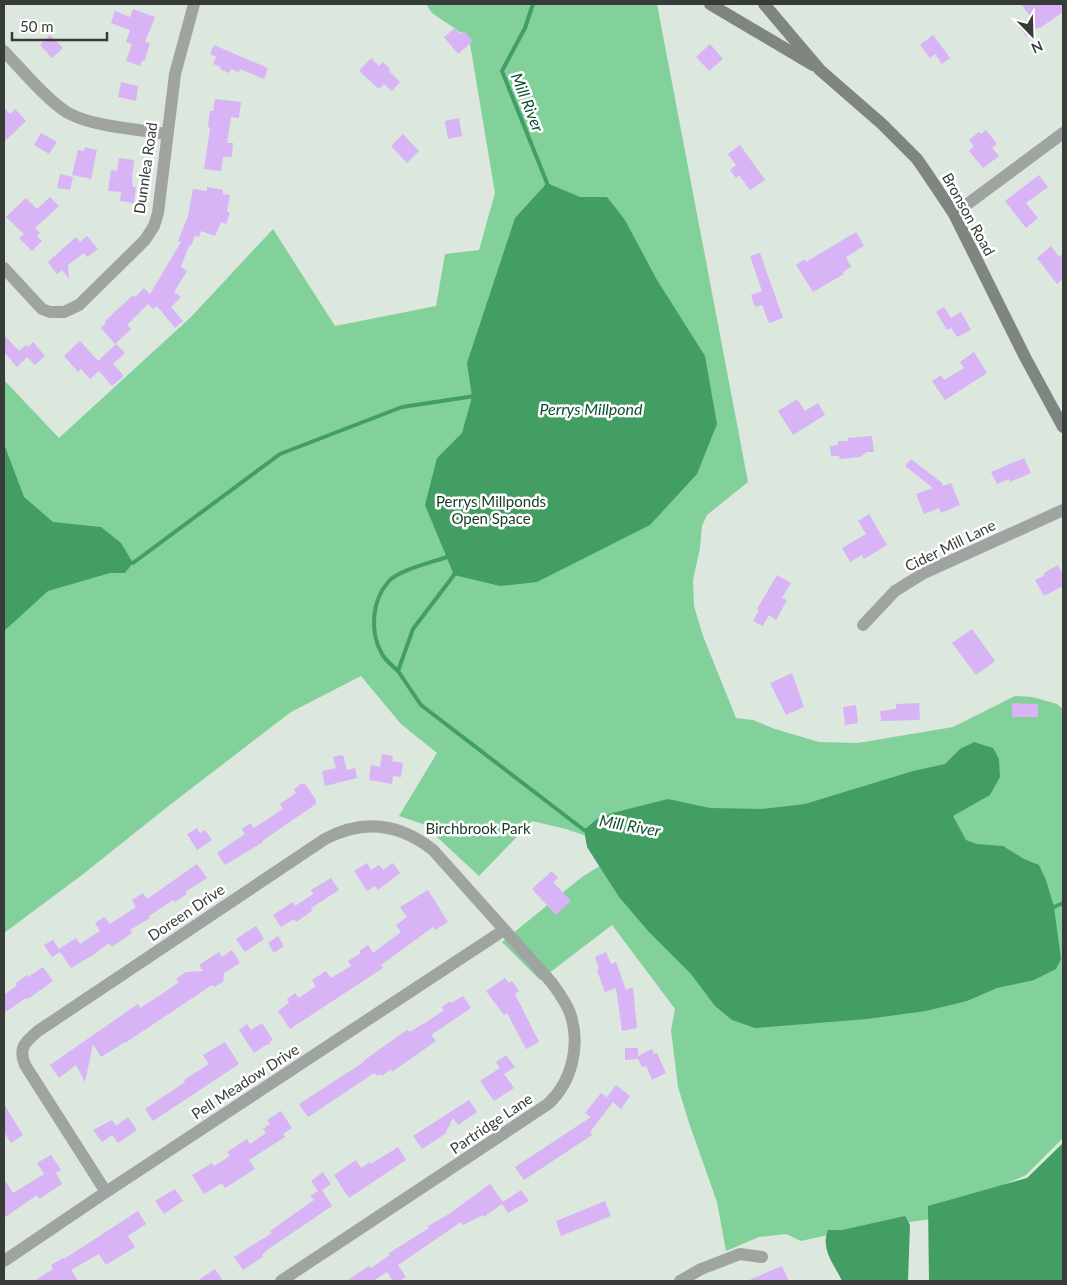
<svg xmlns="http://www.w3.org/2000/svg" width="1067" height="1285" font-family="Lato,sans-serif">
	<rect width="100%" height="100%" fill="#dce7de"/>
	<polygon fill="#82d19b" points="426,4 657,4 748,482 707,515 702,526 700,548 693,580 694,606 703,636 736,718 753,720 775,729 819,742 858,743 953,727 1015,696 1032,697 1057,704 1063,709 1063,1138 1026,1175 1001,1186 939,1218 850,1230 801,1241 786,1234 759,1237 726,1251 717,1202 689,1123 678,1087 671,1030 675,1009 612,925 540,980 502,942 582,877 611,859 607,843 566,829 532,821 479,876 423,824 399,816 437,753 401,724 361,676 291,712 171,804 82,875 4,933 4,380 59,438 191,317 273,229 335,326 436,306 445,254 479,250 495,193 469,38 432,13"/>
	<g fill="#439e64">
		<polygon points="547,183 580,197 607,197 625,220 657,280 705,356 717,424 697,474 650,525 537,582 500,586 454,575 425,505 437,458 462,433 472,397 467,363 515,218"/>
		<polygon points="4,444 24,497 53,522 101,527 121,543 133,563 125,573 110,573 48,591 4,631"/>
		<polygon points="974,742 993,748 999,759 1000,777 990,795 953,816 966,840 977,844 1003,846 1024,859 1039,865 1046,880 1054,907 1061,959 1056,969 1034,980 997,988 967,1001 926,1011 867,1019 755,1028 732,1020 715,1006 691,974 649,932 619,897 587,847 584,830 597,819 612,813 668,799 710,808 761,809 805,804 913,771 945,764 960,749"/>
		<polygon points="1063,1143 1063,1281 929,1281 928,1206 1027,1178"/>
		<path d="M905,1216L910,1225L908,1281H842C835,1265 820,1250 828,1230H842Z"/>
	</g>
	<g fill="none" stroke-linecap="round" stroke-linejoin="round">
		<g stroke="#439e64" stroke-width="4">
			<polyline points="533,4 525,28 502,71 547,183 547,186"/>
			<polyline points="133,563 280,454 402,407 475,396"/>
			<polyline points="455,571 454,575 413,629 398,671 421,705 584,830 587,830"/>
			<path d="M398,671C393,666 385,660 382,654C369,631 372,600 389,581C399,570 433,562 447,557L449,555"/>
			<polyline points="1050,906 1054,907 1063,903"/>
		</g>
	</g>
	<g fill="#d8b3f5">
		<polygon points="1021,4 1063,4 1063,12 1040,28 1039,27 1026,36 1019,27 1031,17"/>
		<polygon points="133,9 155,17 145,42 150,43 145,60 142,61 140,66 126,61 132,44 126,42 130,30 111,23 115,11 130,17"/>
		<polygon points="455,28 460,34 464,31 473,41 458,54 444,37"/>
		<polygon points="50,35 63,48 52,58 40,45"/>
		<polygon points="933,35 950,58 942,64 935,54 930,58 920,45"/>
		<polygon points="710,44 723,59 709,71 696,57"/>
		<polygon points="214,45 268,68 264,79 240,69 239,72 231,69 229,73 220,69 221,67 213,64 216,57 210,54"/>
		<polygon points="371,58 379,66 383,62 390,69 389,71 400,82 392,91 384,84 379,89 359,71"/>
		<polygon points="121,82 138,86 136,101 118,97"/>
		<polygon points="215,99 241,102 239,118 231,117 227,143 233,143 232,157 223,157 221,171 204,169 210,129 208,126 210,111 213,111"/>
		<polygon points="4,108 10,114 15,109 26,121 4,142"/>
		<polygon points="459,118 462,136 448,139 445,121"/>
		<polygon points="986,130 997,144 992,148 999,156 983,168 969,151 974,146 969,140 979,132 981,134"/>
		<polygon points="41,133 57,142 49,154 34,145"/>
		<polygon points="403,134 419,151 407,163 391,146"/>
		<polygon points="740,145 765,180 750,190 739,175 736,178 730,170 736,165 728,154"/>
		<polygon points="85,147 97,150 91,179 72,175 78,150 84,151"/>
		<polygon points="119,158 134,160 132,178 133,187 136,187 134,203 120,201 121,192 108,191 111,170 117,171"/>
		<polygon points="60,174 73,177 70,190 57,188"/>
		<polygon points="1039,175 1048,187 1026,203 1038,218 1026,228 1005,201"/>
		<polygon points="207,187 223,190 223,194 230,195 227,211 230,213 226,224 221,222 215,236 201,231 199,237 195,236 191,246 189,246 181,266 182,268 187,271 174,292 181,297 171,307 183,321 175,328 157,306 153,309 148,304 127,325 131,329 115,344 101,328 106,323 105,321 133,295 135,297 144,288 150,294 181,242 178,241 188,216 193,189 207,191"/>
		<polygon points="50,197 59,206 35,228 40,233 37,236 42,241 32,251 19,238 24,234 6,217 26,198 37,209"/>
		<polygon points="856,232 864,246 846,257 851,267 843,272 844,274 813,292 796,265 805,259 806,262"/>
		<polygon points="87,236 98,249 87,257 84,253 68,265 69,279 62,270 57,274 48,262 76,237 80,242"/>
		<polygon points="1051,246 1059,257 1063,254 1063,279 1057,284 1037,258"/>
		<polygon points="760,253 783,318 769,323 762,305 755,307 751,295 762,291 750,256"/>
		<polygon points="944,307 951,318 961,312 971,330 957,337 951,328 947,330 936,312"/>
		<polygon points="4,335 19,351 26,345 28,347 33,342 45,356 35,365 27,357 17,367 4,352"/>
		<polygon points="80,341 98,361 116,344 125,353 113,364 124,376 112,386 99,371 90,379 81,369 78,372 64,356"/>
		<polygon points="974,352 987,373 945,400 932,381 941,375 944,380 964,368 960,362"/>
		<polygon points="797,399 805,411 818,403 825,415 793,435 778,411"/>
		<polygon points="872,436 874,452 867,452 860,457 840,459 839,456 831,456 830,446 838,445 838,441 848,441 848,438"/>
		<polygon points="1024,458 1031,473 1010,482 1009,479 997,484 991,472"/>
		<polygon points="911,459 942,483 943,486 951,483 960,505 941,513 939,508 924,514 916,494 933,488 905,466"/>
		<polygon points="869,514 887,545 864,559 862,555 850,562 842,548 866,534 858,521"/>
		<polygon points="1058,565 1063,575 1063,586 1044,596 1035,580 1045,575 1044,573"/>
		<polygon points="777,575 791,583 782,598 787,600 776,620 769,615 763,626 753,621 759,610 757,609"/>
		<polygon points="972,629 995,661 976,675 952,643"/>
		<polygon points="792,673 804,707 786,715 770,683"/>
		<polygon points="919,703 920,720 881,721 880,711 896,709 896,704"/>
		<polygon points="1012,703 1038,704 1038,717 1012,717"/>
		<polygon points="856,705 858,723 845,725 843,707"/>
		<polygon points="382,754 393,756 392,761 403,763 401,777 393,776 392,784 369,780 371,765 380,767"/>
		<polygon points="343,755 347,770 355,768 357,778 325,786 322,771 336,768 333,757"/>
		<polygon points="301,784 305,784 316,800 316,804 262,841 263,842 225,865 217,853 245,834 242,829 250,823 254,828 283,809 280,804 296,793 294,789"/>
		<polygon points="197,828 200,833 205,830 212,840 197,850 187,834"/>
		<polygon points="367,863 371,870 379,865 383,870 393,863 400,873 378,890 375,886 367,891 354,871"/>
		<polygon points="197,864 207,878 185,892 187,894 175,902 173,900 149,916 150,918 130,930 132,933 112,947 109,943 93,955 71,968 60,952 52,957 44,945 53,940 59,949 76,938 80,944 100,931 95,923 104,917 110,924 136,907 132,900 143,893 147,899"/>
		<polygon points="552,871 558,878 553,882 571,901 556,915 532,889"/>
		<polygon points="331,878 339,890 311,908 312,911 296,922 294,919 281,927 273,915 293,902 295,906 313,894 311,890"/>
		<polygon points="428,890 448,922 435,930 433,927 381,965 383,968 290,1029 278,1011 289,1003 287,999 295,993 299,998 316,986 312,980 326,971 331,978 351,966 348,961 361,953 359,951 368,945 373,953 401,932 396,925 407,917 400,907"/>
		<polygon points="256,926 264,939 245,952 236,939"/>
		<polygon points="278,936 284,946 274,953 268,943"/>
		<polygon points="232,950 240,963 224,973 223,982 214,987 212,985 125,1043 125,1042 101,1057 93,1044 85,1082 76,1065 59,1078 50,1065 138,1004 140,1008 162,994 179,982 176,979 186,972 203,971 199,965 219,952 222,957"/>
		<polygon points="606,952 611,964 616,962 626,990 633,987 637,1028 622,1031 616,988 605,992 597,970 599,969 595,957"/>
		<polygon points="43,967 53,981 28,999 26,998 4,1013 4,995 17,985 16,983 27,975 28,977"/>
		<polygon points="505,978 509,983 512,981 519,991 515,994 539,1042 526,1049 507,1013 504,1015 486,991"/>
		<polygon points="463,996 471,1008 431,1035 436,1041 392,1072 391,1069 382,1076 380,1074 377,1076 374,1073 308,1117 299,1104 364,1062 363,1061 407,1030 410,1032 424,1023 424,1024 444,1010 442,1007 450,1001 451,1003"/>
		<polygon points="262,1023 273,1040 270,1042 270,1044 266,1045 254,1053 239,1030 247,1024 251,1030"/>
		<polygon points="225,1042 239,1064 153,1121 145,1109 185,1082 184,1080 209,1064 203,1055"/>
		<polygon points="625,1048 638,1048 638,1056 652,1049 654,1054 657,1053 666,1073 652,1080 646,1066 642,1067 638,1059 625,1060"/>
		<polygon points="506,1055 515,1067 504,1074 514,1088 494,1101 480,1081 500,1068 496,1062"/>
		<polygon points="616,1085 630,1096 621,1109 607,1097"/>
		<polygon points="601,1093 613,1102 590,1132 592,1135 524,1180 515,1167 591,1117 585,1113"/>
		<polygon points="469,1100 477,1112 458,1125 453,1118 445,1134 422,1149 413,1136"/>
		<polygon points="4,1104 23,1135 11,1143 4,1132"/>
		<polygon points="281,1111 292,1128 283,1134 285,1137 249,1160 255,1169 225,1188 222,1183 204,1194 192,1175 212,1163 214,1166 230,1156 227,1152 247,1139 250,1144 266,1133 263,1129 270,1124 267,1120"/>
		<polygon points="128,1117 137,1130 118,1143 112,1135 102,1142 93,1130 112,1120 116,1126"/>
		<polygon points="398,1147 406,1160 349,1198 334,1175 356,1160 361,1168 370,1162 371,1164"/>
		<polygon points="51,1155 61,1170 56,1173 62,1184 39,1199 37,1195 4,1218 4,1179 13,1193 44,1174 37,1163"/>
		<polygon points="323,1172 331,1184 322,1190 332,1206 267,1250 262,1255 263,1257 243,1270 234,1257 272,1233 270,1231 314,1200 310,1196 318,1191 311,1181"/>
		<polygon points="490,1184 503,1202 521,1190 529,1201 508,1213 502,1204 484,1217 483,1215 463,1225 461,1222 398,1265 406,1277 399,1281 393,1281 387,1272 373,1281 346,1281 369,1266 371,1268 390,1255 389,1253 429,1228 428,1226 449,1214"/>
		<polygon points="175,1189 183,1201 164,1214 155,1201"/>
		<polygon points="605,1201 611,1216 561,1236 556,1221"/>
		<polygon points="138,1211 146,1224 128,1236 135,1247 106,1265 99,1254 71,1270 78,1281 34,1281 53,1269 51,1265 63,1258 64,1259"/>
		<polygon points="782,1266 789,1281 747,1281 777,1268"/>
		<polygon points="215,1269 223,1281 197,1281"/>
	</g>
	<g fill="none" stroke-linecap="round" stroke-linejoin="round">
		<g stroke="#a0a4a1" stroke-width="12">
			<path d="M4,51C21,69 48,101 68,113C94,127 137,129 166,134"/>
			<polyline points="954,214 1063,133"/>
			<polyline points="4,268 42,309 50,312 64,312 79,305 145,240 154,226 158,213 175,74 194,4"/>
			<polyline points="863,625 895,591 924,573 1063,510"/>
			<path d="M106,1192L25,1065C18,1048 25,1042 38,1031L325,839C363,819 399,823 433,850L552,983C559,993 566,1002 570,1013C581,1045 572,1082 548,1104L281,1281"/>
			<polyline points="4,1261 106,1192 504,930"/>
			<polyline points="680,1281 701,1269 740,1254 762,1257"/>
		</g>
		<g stroke="#7f8680" stroke-width="12">
			<polyline points="710,4 813,65"/>
			<polyline points="764,4 820,70 882,124 917,159 928,175 954,214 1026,359 1063,427"/>
		</g>
	</g>
	<g text-anchor="middle" dominant-baseline="central" stroke-width="5" stroke-linejoin="round" paint-order="stroke">
		<g font-size="15" fill="#383c39" stroke="#fff">
			<text transform="translate(145 168) rotate(-82)">Dunnlea Road</text>
			<text transform="translate(969 214) rotate(61)">Bronson Road</text>
			<text transform="translate(950 545) rotate(-26)">Cider Mill Lane</text>
			<text transform="translate(186 912) rotate(-34)">Doreen Drive</text>
			<text transform="translate(245 1081) rotate(-33)">Pell Meadow Drive</text>
			<text transform="translate(491 1123) rotate(-34)">Partridge Lane</text>
		</g>
		<g font-size="15" fill="#153b23" stroke="#fff">
			<text x="491" y="501">Perrys Millponds<tspan x="491" dy="17">Open Space</tspan></text>
			<text x="478" y="828">Birchbrook Park</text>
		</g>
		<g font-size="16" font-style="italic" fill="#0b502a" stroke="#fff">
			<text transform="translate(528 102) rotate(68)">Mill River</text>
			<text x="591" y="408">Perrys Millpond</text>
			<text transform="translate(630 825) rotate(10)">Mill River</text>
		</g>
	</g>
	<rect width="1067" height="1285" fill="none" stroke="#383c39" stroke-width="10"/>
	<g transform="translate(1032 35) rotate(157)" stroke="#ffffff" stroke-width="4" paint-order="stroke">
	<path d="M0-4L9 19L0 12L-9 19Z" fill="#383c39"/>
	<text y="-8" font-size="14" font-weight="bold" text-anchor="middle" fill="#383c39">N</text>
	</g>
	<path d="M12 32v8h95v-8" fill="none" stroke="#383c39" stroke-width="2.5"/>
	<text x="20" y="32" font-size="15" fill="#383c39" stroke="#ffffff" stroke-width="4" paint-order="stroke">50 m</text>
</svg>
